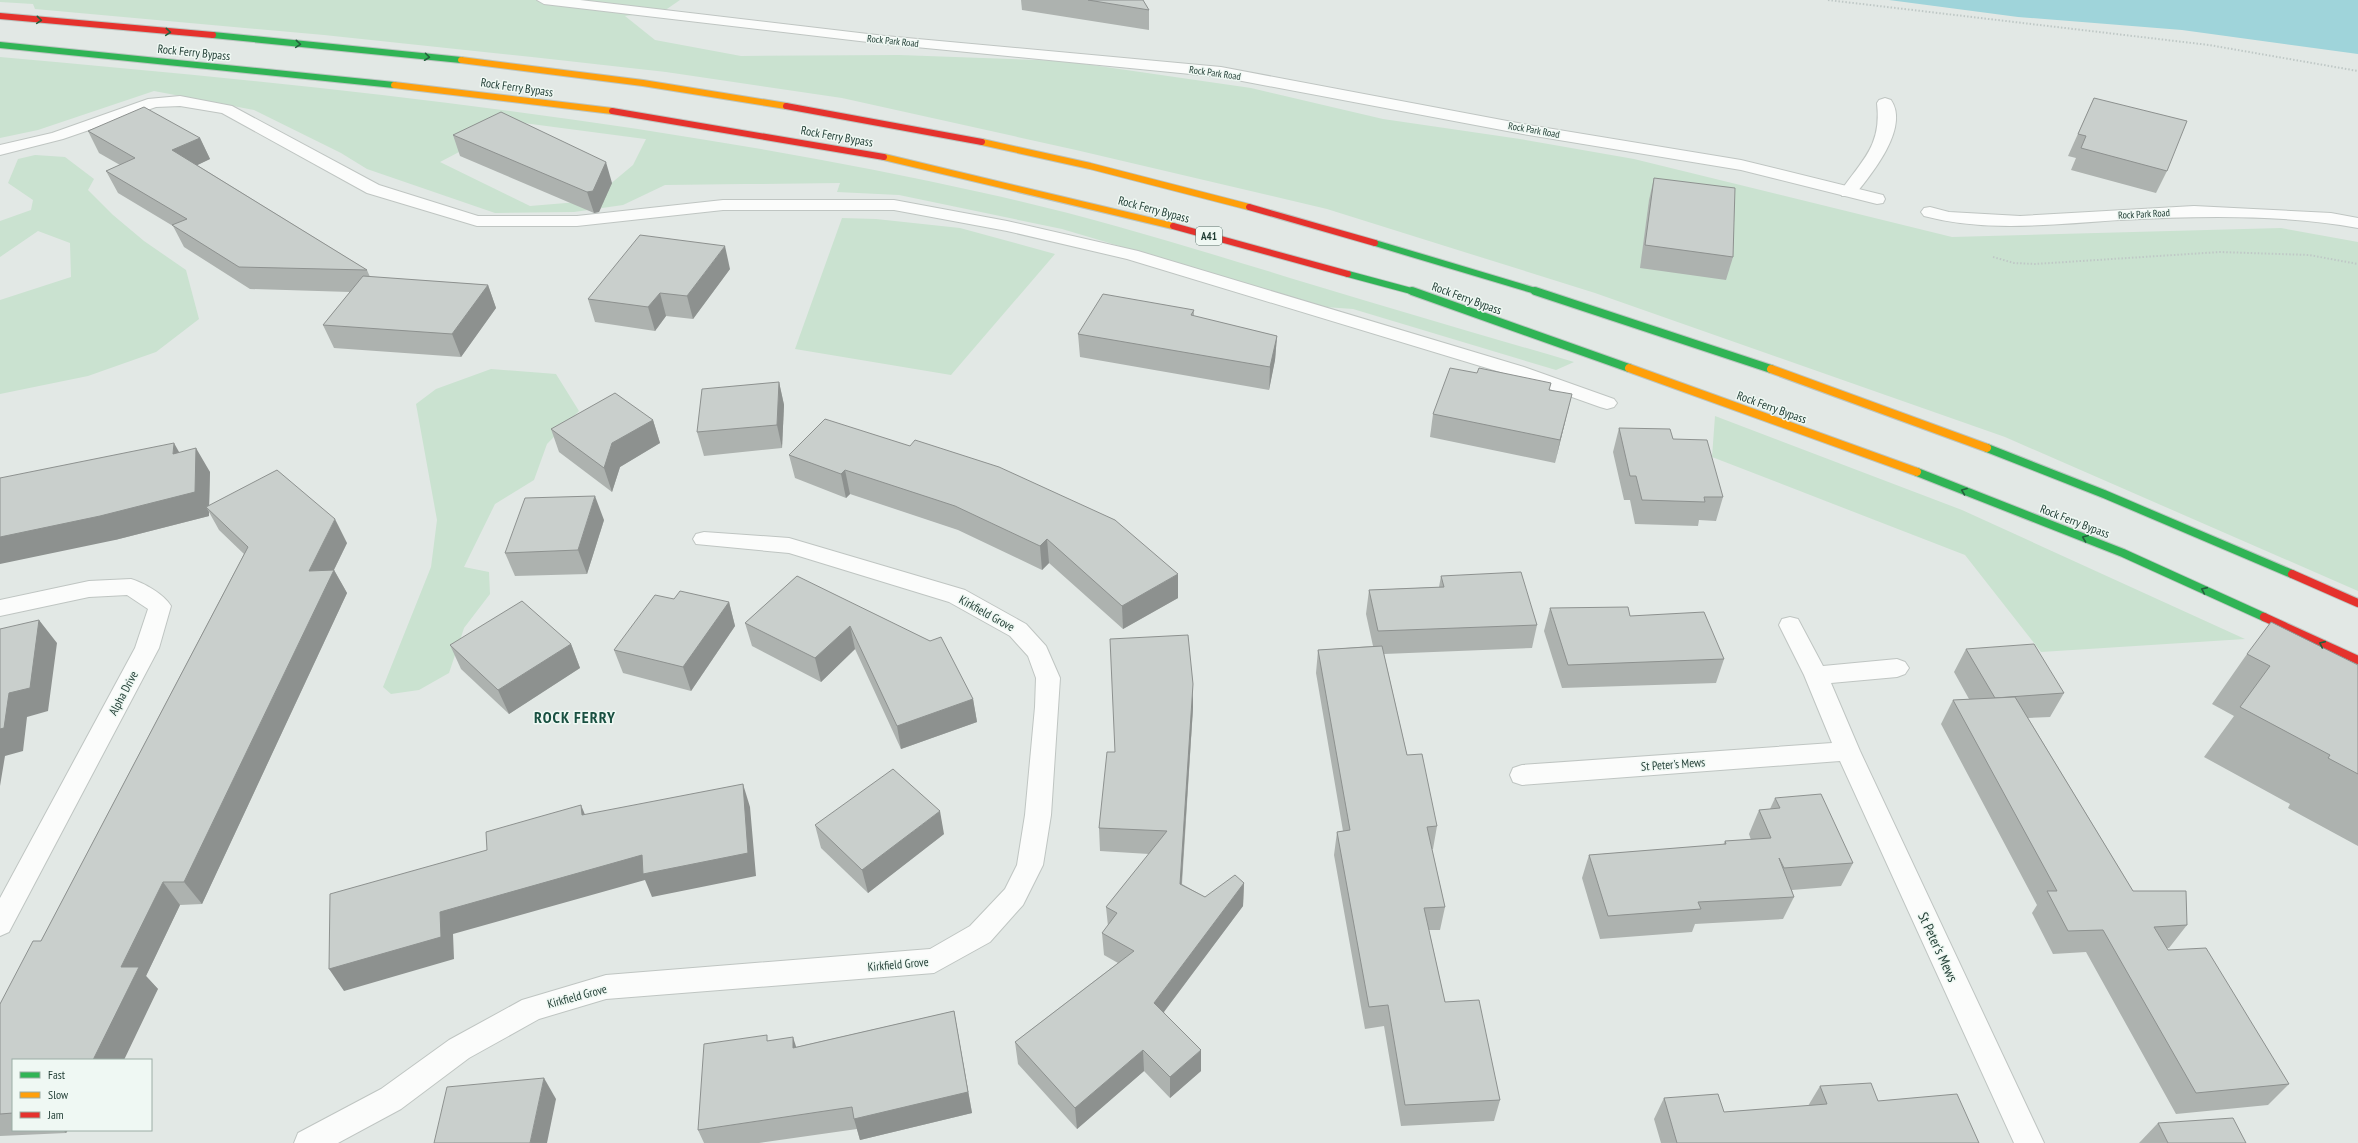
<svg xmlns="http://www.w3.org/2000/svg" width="2358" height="1143" font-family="'PT Sans Narrow',sans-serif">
	<rect width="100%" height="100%" fill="#e2e8e5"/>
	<g fill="#cae2d0" fill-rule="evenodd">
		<polygon points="0,0 680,0 664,11 625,16 655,40 741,56 899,55 1064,61 1251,88 1383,119 1520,139 1634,159 1952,237 2281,228 2358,242 2358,591 2005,437 1595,293 1327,209 1076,150 842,98 666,72 532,57 324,35 35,9 33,4 0,2"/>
		<path d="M0,57C329,86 660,121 984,193C1094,217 1202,251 1310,284C1398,311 1486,336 1574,362L1556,370L1353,309L1325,307L1062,229L899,195L837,192L840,183L665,185L623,205L574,212L495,213L367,169L341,153L254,110L154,91L38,130L0,138ZM516,122L645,139H646L633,165L590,201L530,206L440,162Z"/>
		<polygon points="35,155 65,157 94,179 88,190 113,215 144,241 186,270 199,319 156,352 88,376 0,394 0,300 71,277 70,243 38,231 0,257 0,221 31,210 33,200 8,183 18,159"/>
		<polygon points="842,218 876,219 960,228 1055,254 951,375 795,349"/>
		<polygon points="491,369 556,374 579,411 547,444 534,480 495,504 464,567 489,572 490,594 464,628 449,673 419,690 391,694 383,687 431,567 437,520 416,404 436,389"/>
		<polygon points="1715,416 1962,510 2245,639 2041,652 1965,555 1712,457"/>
	</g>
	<polygon fill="#9fd4da" points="1889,0 2358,0 2358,54 2182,30 2018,17"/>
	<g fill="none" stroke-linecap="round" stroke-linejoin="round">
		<g stroke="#bfc5c2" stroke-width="2">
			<path id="lane" d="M1885,98L1891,100C1910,128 1871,175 1854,196H1842L1840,192C1862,160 1882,146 1877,103L1879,100Z"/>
		</g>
		<g stroke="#bfc5c2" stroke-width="2">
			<g id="street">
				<polygon points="537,0 580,0 885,36 1221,67 1523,124 1741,160 1883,195 1885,199 1883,203 1877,204 1741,170 1523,134 1221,77 885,44 544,4"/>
				<polygon points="180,96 232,106 379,185 478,216 577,216 723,200 894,200 1007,221 1138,251 1524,367 1614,399 1617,403 1614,407 1607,409 1600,407 1510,375 1127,259 1007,231 894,210 723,210 577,226 477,226 367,193 222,113 180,106 156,107 63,139 0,155 0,145 52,133 148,99"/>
				<path d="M2194,206L2331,213L2358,218V228C2283,214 2196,216 2120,220C2055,224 1987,233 1924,216L1921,212L1924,208L1930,207L1949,212L2020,216Z"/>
				<polygon points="704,532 789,538 965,590 1026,624 1046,646 1060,678 1051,815 1043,865 1023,905 990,942 934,973 606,999 539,1019 469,1058 401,1109 338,1143 294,1143 298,1133 381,1089 449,1040 522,1000 606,975 930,949 970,926 1005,889 1017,865 1025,815 1035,707 1036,678 1028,656 1010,636 949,602 789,553 696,544 693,539 696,534"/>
				<path d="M131,579C144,583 164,594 171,606L159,648L9,932L0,936V898L135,648L148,609L127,595L89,597L0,616V600L89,581Z"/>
				<polygon points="1790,617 1798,619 1823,666 1897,659 1905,662 1909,668 1905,674 1897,677 1831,683 1860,751 2044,1143 2014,1143 1840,761 1522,785 1513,782 1510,775 1513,768 1522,765 1832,743 1804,675 1779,625 1782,619"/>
			</g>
		</g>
		<g stroke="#bbc5c1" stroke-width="8">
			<g id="fast-far1">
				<polyline points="213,35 461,60"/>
				<polyline points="0,45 394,85"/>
				<polyline points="1375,243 1539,292"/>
				<polyline points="1348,274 1415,292"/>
			</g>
		</g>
		<g stroke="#bbc5c1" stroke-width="10">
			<g id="fast">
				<polyline points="1412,291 1629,368"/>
				<polyline points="1535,291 1771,369"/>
				<polyline points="1987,448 2104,494 2292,574"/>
				<polyline points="1917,472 2123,553 2264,617"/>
			</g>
		</g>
		<g stroke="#bbc5c1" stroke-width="8">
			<g id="slow-far1">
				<polyline points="461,60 643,83 786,106"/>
				<polyline points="394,85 612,111"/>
				<polyline points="982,142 1090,166 1249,207"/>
				<polyline points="884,157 1173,226"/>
			</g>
		</g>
		<g stroke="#bbc5c1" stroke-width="10">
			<g id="slow">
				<polyline points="1629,368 1917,472"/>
				<polyline points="1771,369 1987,448"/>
			</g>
		</g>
		<g stroke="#bbc5c1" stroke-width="8">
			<g id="jam-far1">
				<polyline points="0,16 213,35"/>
				<polyline points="786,106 982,142"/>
				<polyline points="612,111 884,157"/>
				<polyline points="1249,207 1375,243"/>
				<polyline points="1173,226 1348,274"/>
			</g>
		</g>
		<g stroke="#bbc5c1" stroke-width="10">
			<g id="jam">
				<polyline points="2292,574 2358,603"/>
				<polyline points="2264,617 2358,660"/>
			</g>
		</g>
		<g stroke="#bfc8c6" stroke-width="2" stroke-dasharray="1.5 2" stroke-linecap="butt">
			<polyline points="1828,0 2209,45 2358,71"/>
			<polyline points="1993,257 2014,263 2035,264 2220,252 2309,255 2358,264"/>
		</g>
		<use href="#lane" fill="#fbfcfb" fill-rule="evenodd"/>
		<use href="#street" fill="#fbfcfb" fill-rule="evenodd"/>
		<use href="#fast-far1" stroke="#30b455" stroke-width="6"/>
		<use href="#fast" stroke="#30b455" stroke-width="8"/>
		<use href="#slow-far1" stroke="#ff9f0a" stroke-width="6"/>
		<use href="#slow" stroke="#ff9f0a" stroke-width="8"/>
		<use href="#jam-far1" stroke="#e5322d" stroke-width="6"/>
		<use href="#jam" stroke="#e5322d" stroke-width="8"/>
	</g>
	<g fill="#adb2af">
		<polygon points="1021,0 1143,0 1149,10 1149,30 1022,10"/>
		<polygon points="2094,98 2167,171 2156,193 2071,170 2076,158 2068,156"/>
		<polygon points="88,131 200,138 210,159 197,165 367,270 370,277 488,285 496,308 461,357 334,348 323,325 350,292 250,289 184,247 173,226 118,193 106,171 120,165 99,153"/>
		<polygon points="453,135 612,183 599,212 594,213 460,156"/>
		<polygon points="1654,178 1733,257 1726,280 1640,268 1649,200"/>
		<polygon points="730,269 693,319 666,316 655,331 595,322 588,299"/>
		<polygon points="1194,310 1194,316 1277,336 1275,360 1269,390 1080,357 1078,334"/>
		<polygon points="779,382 784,405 782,448 704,456 697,432"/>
		<polygon points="1549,390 1566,418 1555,463 1430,437 1433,414"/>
		<polygon points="825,419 1178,598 1123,629 1049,563 1042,570 958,530 850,494 846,498 795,478 789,455"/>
		<polygon points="653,420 660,443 620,467 612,492 559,452 551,429"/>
		<polygon points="1619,428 1673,439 1723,497 1716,521 1699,520 1698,526 1635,524 1630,500 1624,500 1613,452"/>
		<polygon points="179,452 210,472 209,505 347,543 334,570 347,593 202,904 180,905 146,976 158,989 13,1060 13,1130 68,1130 66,1133 0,1136 0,1004 41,941 244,554 219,530 209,512 209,516 115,540"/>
		<polygon points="604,520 587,574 515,576 505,553"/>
		<polygon points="797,576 973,699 977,722 901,749 855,649 821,682 752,646 745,623"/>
		<polygon points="1441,576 1537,625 1532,648 1384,654 1407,755 1437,826 1433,849 1432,849 1445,907 1440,930 1429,930 1445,1002 1500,1100 1494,1121 1401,1126 1384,1026 1365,1029 1334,855 1337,832 1343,831 1316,673 1318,650 1373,646 1366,614 1369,590 1439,587"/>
		<polygon points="729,602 735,626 691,691 623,673 614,650"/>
		<polygon points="1550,608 1630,616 1724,659 1716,683 1562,688 1544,631"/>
		<polygon points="571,644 580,668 509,714 461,669 450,645"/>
		<polygon points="1966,649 2064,693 2050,717 2028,718 2133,891 2187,925 2169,948 2167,948 2168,950 2289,1084 2268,1105 2176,1114 2086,952 2053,954 2032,913 2037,905 1941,724 1953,700 1969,699 1954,672"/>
		<polygon points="2247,654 2358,665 2358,846 2288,808 2290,804 2204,757 2234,716 2212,704"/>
		<polygon points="1193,708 1182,884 1205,897 1244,883 1243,906 1164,1012 1201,1071 1170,1098 1144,1071 1077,1129 1018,1064 1015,1042 1118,963 1104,955 1102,933 1108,926 1106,907 1149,854 1100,851 1099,828 1115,752"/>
		<polygon points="1775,798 1853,863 1841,886 1792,890 1794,897 1783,919 1695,924 1692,932 1600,939 1582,878 1589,855 1723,845 1725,841 1751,840 1749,834 1759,810 1770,809"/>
		<polygon points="815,825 944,834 868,893 821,848"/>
		<polygon points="954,1011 972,1113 860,1140 857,1129 759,1143 704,1143 698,1130 769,1041 796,1047"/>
		<polygon points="1820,1086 1878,1101 1979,1143 1661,1143 1654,1119 1664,1098 1724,1112 1808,1106"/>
		<polygon points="2158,1123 2246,1143 2139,1143"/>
	</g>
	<g fill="#8d918f">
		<polygon points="200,138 210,159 183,172 172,150"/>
		<polygon points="606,162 612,183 599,212 594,213 587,192"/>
		<polygon points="725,246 730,269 693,319 687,296"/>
		<polygon points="488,285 496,308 461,357 452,334"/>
		<polygon points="660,293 666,316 655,331 648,307"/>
		<polygon points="1277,336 1275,360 1269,390 1270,367"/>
		<polygon points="779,382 784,405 782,448 777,425"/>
		<polygon points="1572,394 1566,418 1555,463 1560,440"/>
		<polygon points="653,420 660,443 620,467 612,492 604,468 612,443"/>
		<polygon points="174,443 187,466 173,454"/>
		<polygon points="196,448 210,472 209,510 206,507 209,512 209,516 115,540 0,564 0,537"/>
		<polygon points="845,470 850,494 846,498 841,474"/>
		<polygon points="595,496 604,520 587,574 578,550"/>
		<polygon points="335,519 347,543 322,594 309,571"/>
		<polygon points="1047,539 1049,563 1042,570 1040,546"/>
		<polygon points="334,570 347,593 202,904 184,882"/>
		<polygon points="1178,574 1178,598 1123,629 1122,606"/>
		<polygon points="729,602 735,626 691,691 683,667"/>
		<polygon points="39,620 57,643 48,711 27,717 23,751 5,756 0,786 0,729 9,693"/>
		<polygon points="850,626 855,649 821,682 815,658"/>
		<polygon points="571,644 580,668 509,714 498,690"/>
		<polygon points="1193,684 1193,708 1180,906 1180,884"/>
		<polygon points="973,699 977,722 901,749 897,726"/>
		<polygon points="743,784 750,807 756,876 652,897 645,880 453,934 454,959 344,991 329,969 440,912"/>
		<polygon points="581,805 591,829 582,815"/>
		<polygon points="940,811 944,834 868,893 862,870"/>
		<polygon points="163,882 180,905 146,976 158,989 124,1060 93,1060 121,967"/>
		<polygon points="1244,883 1243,906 1154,1025 1154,1003"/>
		<polygon points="954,1011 972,1113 860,1140 854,1119"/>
		<polygon points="793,1037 800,1059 793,1048"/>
		<polygon points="1143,1050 1144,1071 1077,1129 1075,1108"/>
		<polygon points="1201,1050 1201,1071 1170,1098 1170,1077"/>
		<polygon points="544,1078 556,1099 547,1143 530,1143"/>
		<polygon points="63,1130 68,1130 66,1133"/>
	</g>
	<g fill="#c9cfcc" stroke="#8d918f">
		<polygon points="1088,0 1143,0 1149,10"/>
		<polygon points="2094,98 2187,121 2167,171 2081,148 2086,136 2078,134"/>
		<polygon points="144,107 200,138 172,150 367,270 239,267 172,225 187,219 106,171 135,158 88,131"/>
		<polygon points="501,112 606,162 593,191 587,192 453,135"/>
		<polygon points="1654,178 1735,188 1733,257 1645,245"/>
		<polygon points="640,235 725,246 687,296 660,293 648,307 588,299"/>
		<polygon points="363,276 488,285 452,334 323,325"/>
		<polygon points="1103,294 1194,310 1191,315 1277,336 1270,367 1078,334"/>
		<polygon points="1450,368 1477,373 1479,368 1551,383 1549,390 1572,394 1560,440 1433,414"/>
		<polygon points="779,382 777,425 697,432 702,389"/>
		<polygon points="615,393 653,420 612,443 604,468 551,429"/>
		<polygon points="825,419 910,446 915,440 999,467 1115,520 1178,574 1122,606 1047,539 1040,546 955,506 845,470 841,474 789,455"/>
		<polygon points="1619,428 1670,429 1673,439 1707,440 1723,497 1704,497 1705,502 1642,500 1636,476 1630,476"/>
		<polygon points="174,443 173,454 196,448 195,492 100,516 0,537 0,478"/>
		<polygon points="277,470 335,519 309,571 334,570 184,882 163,882 121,967 139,967 93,1060 13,1060 13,1113 0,1114 0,1004 33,941 41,941 248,547 206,507"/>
		<polygon points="595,496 578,550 505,553 525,498"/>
		<polygon points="1521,572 1537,625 1378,631 1369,590 1444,587 1441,576"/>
		<polygon points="797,576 930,641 941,637 973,699 897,726 850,626 815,658 745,623"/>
		<polygon points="680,591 729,602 683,667 614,650 655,595 674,599"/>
		<polygon points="522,601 571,644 498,690 450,645"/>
		<polygon points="1628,607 1630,616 1704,612 1724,659 1568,665 1550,608"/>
		<polygon points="39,620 30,688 9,693 4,728 0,729 0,629"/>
		<polygon points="2271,622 2358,665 2358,774 2328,758 2330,755 2240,707 2270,666 2247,654"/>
		<polygon points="1188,635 1193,684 1180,884 1205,897 1235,875 1244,883 1154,1003 1201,1050 1170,1077 1143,1050 1075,1108 1015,1042 1134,951 1102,933 1117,913 1106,907 1167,831 1099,828 1107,752 1115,752 1110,639"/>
		<polygon points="2034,644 2064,693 1995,698 1966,649"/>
		<polygon points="1382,646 1407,755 1422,754 1437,826 1427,827 1445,907 1424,908 1445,1002 1479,1000 1500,1100 1405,1105 1388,1005 1369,1007 1337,832 1350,830 1318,650"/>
		<polygon points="2015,697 2133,891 2186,891 2187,925 2154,927 2168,950 2206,948 2289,1084 2196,1093 2103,930 2068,931 2047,891 2057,891 1953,700"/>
		<polygon points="893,769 940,811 862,870 815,825"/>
		<polygon points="743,784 748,853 643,874 642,855 440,912 441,937 329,969 330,894 487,850 486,832 535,818 581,805 582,815"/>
		<polygon points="1821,794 1853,863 1784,868 1779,858 1794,897 1698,902 1701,909 1608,916 1589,855 1726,844 1725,841 1771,838 1759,810 1780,808 1775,798"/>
		<polygon points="954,1011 968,1092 854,1119 852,1107 698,1130 704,1044 767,1035 767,1041 793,1037 793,1048"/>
		<polygon points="544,1078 530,1143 434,1143 447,1087"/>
		<polygon points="1871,1083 1878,1101 1957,1094 1979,1143 1677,1143 1664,1098 1718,1094 1724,1112 1827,1104 1820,1086"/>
		<polygon points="2233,1118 2246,1143 2168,1143 2158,1123"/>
	</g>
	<defs><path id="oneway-chevron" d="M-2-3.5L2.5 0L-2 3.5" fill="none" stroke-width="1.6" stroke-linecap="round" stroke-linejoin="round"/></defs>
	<g stroke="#24603d">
		<use href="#oneway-chevron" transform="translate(39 20) rotate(5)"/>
		<use href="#oneway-chevron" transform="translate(168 32) rotate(5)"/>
		<use href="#oneway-chevron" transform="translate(298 44) rotate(5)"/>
		<use href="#oneway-chevron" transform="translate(427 57) rotate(7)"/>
		<use href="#oneway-chevron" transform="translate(1964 491) rotate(-159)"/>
		<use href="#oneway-chevron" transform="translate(2085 538) rotate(-159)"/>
		<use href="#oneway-chevron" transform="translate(2204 590) rotate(-156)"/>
		<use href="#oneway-chevron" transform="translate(2322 644) rotate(-156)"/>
	</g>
	<g text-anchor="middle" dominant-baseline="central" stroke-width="3" stroke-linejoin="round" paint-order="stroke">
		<g font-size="10" fill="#1f3c33" stroke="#eff8f3">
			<text transform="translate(893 41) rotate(6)">Rock Park Road</text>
			<text transform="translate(1215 73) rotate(8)">Rock Park Road</text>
			<text transform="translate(1534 130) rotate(10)">Rock Park Road</text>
			<text transform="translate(2144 214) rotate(-3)">Rock Park Road</text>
		</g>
		<rect fill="#eff8f3" stroke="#5d746d" stroke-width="1" x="1196" y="227" width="26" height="18" rx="3"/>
		<g font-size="11" font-weight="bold" fill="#1f3c33">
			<text x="1209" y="236">A41</text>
		</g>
		<g font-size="12" fill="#1f3c33" stroke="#eff8f3">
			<text transform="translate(194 52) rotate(6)">Rock Ferry Bypass</text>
			<text transform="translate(517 87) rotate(8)">Rock Ferry Bypass</text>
			<text transform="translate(837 136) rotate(10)">Rock Ferry Bypass</text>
			<text transform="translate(1154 209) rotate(15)">Rock Ferry Bypass</text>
			<text transform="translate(1467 298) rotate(20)">Rock Ferry Bypass</text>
			<text transform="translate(1772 407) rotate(20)">Rock Ferry Bypass</text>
			<text transform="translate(2075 521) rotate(21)">Rock Ferry Bypass</text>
			<text transform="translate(987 613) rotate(29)">Kirkfield Grove</text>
			<text transform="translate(123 693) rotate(-62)">Alpha Drive</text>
			<text transform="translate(1673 764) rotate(-4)">St Peter's Mews</text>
			<text transform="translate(898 964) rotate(-5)">Kirkfield Grove</text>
			<text transform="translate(577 996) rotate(-15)">Kirkfield Grove</text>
		</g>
		<g font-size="14" fill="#1f3c33" stroke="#eff8f3">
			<text transform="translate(1938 947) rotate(65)">St Peter's Mews</text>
		</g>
		<g font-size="16" font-weight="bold" letter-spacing="1" fill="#195041" stroke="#eff8f3">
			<text x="575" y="717">ROCK FERRY</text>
		</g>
	</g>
	<rect x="12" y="1059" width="140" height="72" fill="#eff8f3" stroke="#9cada6"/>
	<rect x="20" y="1072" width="20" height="6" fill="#30b455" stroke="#9cada6"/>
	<text x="48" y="1079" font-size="12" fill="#1f3c33">Fast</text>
	<rect x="20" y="1092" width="20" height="6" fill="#ff9f0a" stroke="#9cada6"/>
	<text x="48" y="1099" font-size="12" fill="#1f3c33">Slow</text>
	<rect x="20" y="1112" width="20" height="6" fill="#e5322d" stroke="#9cada6"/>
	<text x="48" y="1119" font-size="12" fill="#1f3c33">Jam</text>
</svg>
